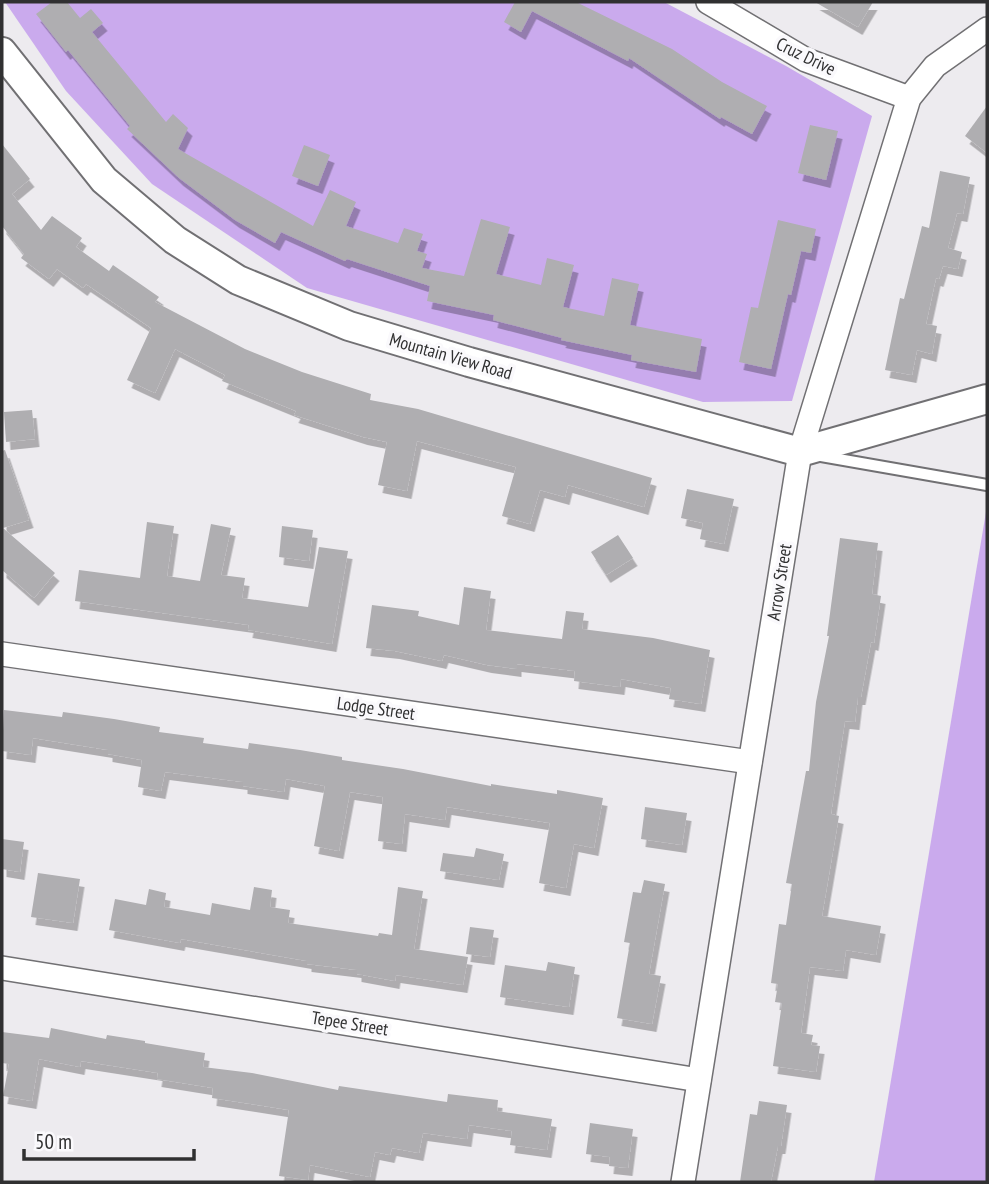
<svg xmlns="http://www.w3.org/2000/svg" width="989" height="1184" font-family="'PT Sans Narrow',sans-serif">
	<defs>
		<filter id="shadow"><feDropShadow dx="4.5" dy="8" stdDeviation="0" flood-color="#0004"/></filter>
	</defs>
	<rect width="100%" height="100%" fill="#edebef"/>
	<g fill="#caaaed">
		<polygon points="5,2 664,2 786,66 872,116 792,401 703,402 307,288 152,184 66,91"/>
		<polygon points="987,506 987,1182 874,1182"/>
	</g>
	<g fill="#afaeb1" filter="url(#shadow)">
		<polygon points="52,2 67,2 80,18 91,9 103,23 92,32 166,122 173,114 188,128 178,149 313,226 330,190 356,202 346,226 398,243 404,228 423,234 417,251 427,254 422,268 464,276 481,219 510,227 496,274 541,285 547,258 574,265 563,307 604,316 612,278 639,284 630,325 702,339 696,372 631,360 632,355 561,340 562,338 493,320 494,315 427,301 430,286 347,259 345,261 281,232 275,243 235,220 179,178 127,129 130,126 68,50 66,52 36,14"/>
		<polygon points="515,2 576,2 672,49 722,82 767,106 752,134 721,117 720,119 629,58 628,61 532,11 521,32 504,22"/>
		<polygon points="815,2 873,2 858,27"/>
		<polygon points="987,106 987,153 965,136"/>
		<polygon points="810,125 838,131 826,180 798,173"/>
		<polygon points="2,144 30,179 12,194 41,230 52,216 82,238 76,247 109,271 113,265 159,297 155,302 245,349 302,372 371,394 370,400 418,409 652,478 644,507 568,485 565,497 540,490 530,524 502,516 516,467 417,441 407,491 378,485 387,442 363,437 294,415 296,411 222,381 225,375 175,349 155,393 127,380 151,328 86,284 83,288 57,269 49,279 21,258 24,254 2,226"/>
		<polygon points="304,145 330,155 318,186 292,176"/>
		<polygon points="940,171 970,177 963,214 957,213 948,248 962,252 958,269 943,266 939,279 936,278 926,324 937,326 932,354 917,350 912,375 885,370 900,298 904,299 922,226 929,228"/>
		<polygon points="778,220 816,229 811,253 801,251 791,295 788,294 771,369 739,362 751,307 758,308"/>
		<polygon points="32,410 35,439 6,442 4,412"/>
		<polygon points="5,450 29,520 3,528 55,573 34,598 2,570 2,451"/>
		<polygon points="687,489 734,499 724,544 700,539 703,523 681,518"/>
		<polygon points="147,522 174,526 167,576 200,581 211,524 231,528 221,575 245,578 242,598 308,607 319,547 348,551 332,644 248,630 249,625 75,601 79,570 140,578"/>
		<polygon points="282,526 313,530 309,561 279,557"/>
		<polygon points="618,535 633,558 606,575 591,552"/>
		<polygon points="840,538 878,543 872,594 881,596 874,643 871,642 861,697 858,697 855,722 845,721 831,814 839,816 822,916 881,926 876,955 846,950 843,971 810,967 801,1033 813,1035 811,1045 820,1046 816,1072 773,1066 782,1003 775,1002 778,984 771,983 779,924 786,925 792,884 786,883 806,771 809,771 816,702 829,636 827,636"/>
		<polygon points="464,587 491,591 486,630 562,639 566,611 584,613 582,629 653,638 710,650 701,704 669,699 671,688 621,679 620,687 574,681 575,671 517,664 517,669 487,665 444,655 442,661 395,651 366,648 372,605 419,611 418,616 459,625"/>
		<polygon points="4,710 62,717 63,712 114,719 160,727 159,732 204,738 203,743 248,749 249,743 300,750 342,757 342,760 403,769 491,786 491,784 557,794 557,790 603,798 594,848 574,844 566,888 539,883 550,823 447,807 445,820 405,814 402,844 378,841 383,797 350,792 339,851 314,846 325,786 286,779 284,792 243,786 243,782 165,772 161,791 138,787 142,760 108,754 108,750 33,738 31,755 2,751"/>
		<polygon points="645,807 687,813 682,845 641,839"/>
		<polygon points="2,839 24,842 20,872 2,869"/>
		<polygon points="476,848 504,854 499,880 440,871 443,853 474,857"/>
		<polygon points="38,873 80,879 73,923 31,917"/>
		<polygon points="644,880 665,884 649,974 661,976 652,1024 617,1018 630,943 624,942 633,892 641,893"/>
		<polygon points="254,887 272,890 270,907 290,910 288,923 378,936 379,933 392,935 398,887 423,891 414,949 468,957 463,985 396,975 395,981 357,974 357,970 307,964 307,961 181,939 180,943 109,930 115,899 146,905 149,889 166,893 164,907 210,915 212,903 250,910"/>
		<polygon points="470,927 494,930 490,957 466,954"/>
		<polygon points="548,962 575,967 569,1007 500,997 505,965 546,971"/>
		<polygon points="51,1028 106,1039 107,1035 145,1041 145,1043 205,1053 203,1067 252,1073 338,1090 339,1086 447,1102 448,1094 498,1100 497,1111 552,1119 547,1150 510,1145 512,1131 469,1125 467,1139 423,1133 419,1153 392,1148 390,1155 375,1152 370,1177 310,1165 308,1180 279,1176 289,1110 212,1098 213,1088 157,1079 158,1073 81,1061 80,1067 39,1059 32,1101 3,1096 9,1064 2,1063 2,1032 49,1038"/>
		<polygon points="759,1101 787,1105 781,1146 778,1146 771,1182 740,1182 750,1114 757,1115"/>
		<polygon points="590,1123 633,1129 628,1168 609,1166 610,1157 586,1154"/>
	</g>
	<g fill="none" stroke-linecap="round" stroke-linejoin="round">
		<g stroke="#717073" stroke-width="14">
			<polyline id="service" points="821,456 987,485"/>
		</g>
		<g stroke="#717073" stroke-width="26">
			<g id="minor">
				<polyline points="708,2 806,60 909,98"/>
				<polyline points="2,654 750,762"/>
				<polyline points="2,968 699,1080"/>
				<polyline points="683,1182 800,452 909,98 935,66 987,29"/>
			</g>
		</g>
		<g stroke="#717073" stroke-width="32">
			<polyline id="tertiary" points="2,52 104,180 175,240 238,280 349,326 469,362 800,452 987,399"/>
		</g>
		<use href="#service" stroke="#fff" stroke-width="10"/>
		<use href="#minor" stroke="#fff" stroke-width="23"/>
		<use href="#tertiary" stroke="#fff" stroke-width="28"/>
	</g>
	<g text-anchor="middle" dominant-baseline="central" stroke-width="7" stroke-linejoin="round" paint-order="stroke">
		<g font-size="18" fill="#303031" stroke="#faf9fc">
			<text transform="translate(806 56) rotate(26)">Cruz Drive</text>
			<text transform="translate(451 356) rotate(16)">Mountain View Road</text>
			<text transform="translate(779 582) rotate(-81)">Arrow Street</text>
			<text transform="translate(376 708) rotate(8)">Lodge Street</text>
			<text transform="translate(350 1023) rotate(9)">Tepee Street</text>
		</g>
	</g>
	<rect width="989" height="1184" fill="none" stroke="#303031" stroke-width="7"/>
	<path d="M24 1149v10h170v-10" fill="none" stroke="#303031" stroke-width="3.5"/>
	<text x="35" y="1149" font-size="21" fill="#303031" stroke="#faf9fc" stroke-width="5" paint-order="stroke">50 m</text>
</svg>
